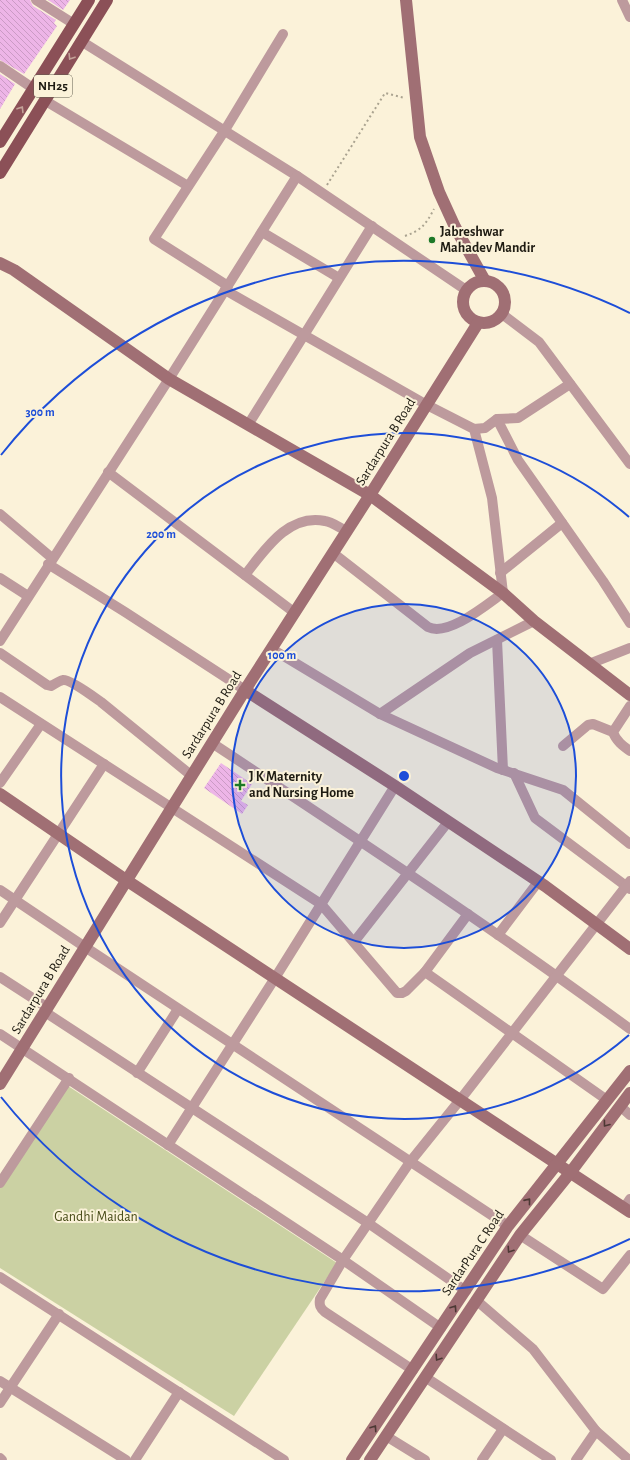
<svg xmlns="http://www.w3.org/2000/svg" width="630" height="1460" font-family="'Alegreya Sans',sans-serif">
	<defs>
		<pattern id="building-back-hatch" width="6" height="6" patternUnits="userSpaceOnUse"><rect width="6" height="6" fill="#edb5e7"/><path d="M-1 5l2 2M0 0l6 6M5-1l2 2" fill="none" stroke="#cb9bc5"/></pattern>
	</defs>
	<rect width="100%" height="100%" fill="#fbf2d9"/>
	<polygon fill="#cbd1a3" points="62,1082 337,1263 234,1416 0,1268 0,1175"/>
	<g fill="url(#building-back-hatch)">
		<polygon points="0,0 30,0 33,6 56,20 54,23 57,26 24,74 0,60"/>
		<polygon points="48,0 70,0 63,10"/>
		<polygon points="0,74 15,84 0,109"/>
		<polygon points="221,763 252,784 241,801 248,805 242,814 204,788"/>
	</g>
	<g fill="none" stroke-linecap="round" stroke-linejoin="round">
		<g stroke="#aaa390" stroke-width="2" stroke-dasharray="2 3" stroke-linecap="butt">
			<polyline points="327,185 385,93 405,98"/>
			<path d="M405,236C422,230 426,224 434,209"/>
		</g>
		<g stroke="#bd9a9d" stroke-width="10">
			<polyline points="36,0 74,24"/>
			<polyline points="622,0 630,17"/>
			<polyline points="81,41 297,176 466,290"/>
			<polyline points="0,66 34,89"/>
			<polyline points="44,100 188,186"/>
			<polyline points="262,232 339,278"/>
			<polyline points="228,286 154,239 225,130 283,34"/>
			<path d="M225,290L427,405L474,429L492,498L503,593C486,605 448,637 428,627L333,553"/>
			<polyline points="502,314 539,342 630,464"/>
			<polyline points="497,419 518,418 570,384"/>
			<polyline points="248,425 372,226"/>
			<polyline points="474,429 485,428 497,419 518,460 603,581 630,623"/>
			<polyline points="108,472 295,613"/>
			<polyline points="0,514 52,558"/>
			<polyline points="48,564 125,612 245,690"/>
			<polyline points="500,573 562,523"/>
			<path d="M245,575C264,551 288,513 325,521C332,522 340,528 347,531"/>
			<polyline points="0,578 28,596"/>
			<polyline points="497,640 503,770"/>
			<polyline points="0,641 169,379 297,176"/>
			<polyline points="272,649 380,714 497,768 563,790 630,844"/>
			<path d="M0,653L47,685L51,686C55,684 59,681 63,680C70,679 94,697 101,702L192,776"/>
			<polyline points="589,664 630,648"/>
			<polyline points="0,697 321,904 397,993 402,993 406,991 425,972 468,914"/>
			<path d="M630,706L613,732C616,741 623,746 630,751"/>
			<polyline points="380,714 470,653 534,621"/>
			<path d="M212,743C353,836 494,929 630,1029"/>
			<polyline points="563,746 588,725 593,724 613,732"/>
			<polyline points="514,773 535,818 630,889"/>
			<polyline points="0,783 41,724"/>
			<polyline points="0,890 85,947 508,1226"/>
			<polyline points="0,923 104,764"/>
			<polyline points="498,935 538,882"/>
			<polyline points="354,942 448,822"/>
			<polyline points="425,972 607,1100"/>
			<polyline points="0,977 48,1008"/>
			<polyline points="45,1012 368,1223 466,1291"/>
			<polyline points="0,1034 343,1260 441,1328"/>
			<polyline points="137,1073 178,1009"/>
			<polyline points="620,1106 630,1115"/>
			<polyline points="168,1145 275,978 395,786"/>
			<polyline points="0,1183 69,1078"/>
			<polyline points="624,1208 630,1199"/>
			<polyline points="520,1235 603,1289 630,1255"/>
			<polyline points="0,1277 284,1460"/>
			<polyline points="476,1300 533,1349 596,1431 576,1460"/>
			<path d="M413,1370L325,1312C320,1308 319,1305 320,1299L343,1260L410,1162L460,1100L630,881"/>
			<polyline points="425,1377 551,1460"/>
			<polyline points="0,1381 126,1460"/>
			<polyline points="0,1403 59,1314"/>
			<polyline points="596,1431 629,1460"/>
			<polyline points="386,1436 425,1460"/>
			<polyline points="0,1458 2,1460"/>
			<polyline points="135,1460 179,1392"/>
			<polyline points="482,1460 503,1429"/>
		</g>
		<g stroke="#a06f74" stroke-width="12">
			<polyline points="406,0 420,137 439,192 455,227 485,281"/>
			<polyline points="0,263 14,270 169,379 370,495 503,593 534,621 630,695"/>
			<circle cx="484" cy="302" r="21"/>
			<polyline points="245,690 395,786 545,886 630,949"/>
			<polyline points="0,794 126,880 630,1212"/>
			<polyline points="0,1084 245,690 370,495 478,323"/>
			<polyline points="352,1460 508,1226 630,1071"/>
			<polyline points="370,1460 520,1235 570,1173 630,1093"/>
		</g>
		<g stroke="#8b5057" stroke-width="12">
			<polyline points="0,142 89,0"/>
			<polyline points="0,173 107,0"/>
		</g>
	</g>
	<defs><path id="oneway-chevron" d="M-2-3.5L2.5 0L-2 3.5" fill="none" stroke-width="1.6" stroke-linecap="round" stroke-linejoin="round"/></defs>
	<g stroke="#c3a198">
		<use href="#oneway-chevron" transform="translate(71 57) rotate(122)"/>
		<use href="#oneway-chevron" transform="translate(21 109) rotate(-58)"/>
	</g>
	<g stroke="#4c3834">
		<use href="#oneway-chevron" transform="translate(606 1124) rotate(127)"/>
		<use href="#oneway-chevron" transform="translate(528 1201) rotate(-51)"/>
		<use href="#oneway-chevron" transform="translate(510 1250) rotate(124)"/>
		<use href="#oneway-chevron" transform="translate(454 1308) rotate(-56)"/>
		<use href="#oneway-chevron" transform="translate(438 1358) rotate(124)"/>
		<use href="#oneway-chevron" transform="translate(374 1428) rotate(-56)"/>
	</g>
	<circle cx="404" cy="776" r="172" fill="#1d4ed8" fill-opacity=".12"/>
	<g fill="none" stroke="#1d4ed8" stroke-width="2">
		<circle cx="404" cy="776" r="172"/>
		<path d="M629 1035A343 343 0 1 1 629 517"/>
		<path d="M630 1239A515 515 0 0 1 1 1097M1 455A515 515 0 0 1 630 313"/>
	</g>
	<g fill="#1d7928" stroke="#fbf2d9" stroke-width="1.5">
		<circle cx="432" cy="240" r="4"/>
		<path d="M238 779h4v4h4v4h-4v4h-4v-4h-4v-4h4z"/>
	</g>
	<g text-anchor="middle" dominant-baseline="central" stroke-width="4" stroke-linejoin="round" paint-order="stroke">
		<rect fill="#fbf2d9" stroke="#605c4e" stroke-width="1" x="34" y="75" width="38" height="22" rx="3"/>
		<g font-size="13" font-weight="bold" fill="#1e1b12">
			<text x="53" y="86">NH25</text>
		</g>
		<g font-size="14" font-weight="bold" fill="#1e1b12" stroke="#fbf2d9" text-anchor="start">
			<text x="440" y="232">Jabreshwar<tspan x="440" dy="16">Mahadev Mandir</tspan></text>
			<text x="249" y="777">J K Maternity<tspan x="249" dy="16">and Nursing Home</tspan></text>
		</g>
		<g font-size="14" fill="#1e1b12" stroke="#fbf2d9">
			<text transform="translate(386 442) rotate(-58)">Sardarpura B Road</text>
			<text transform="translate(212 715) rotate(-58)">Sardarpura B Road</text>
			<text transform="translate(41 990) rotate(-59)">Sardarpura B Road</text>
			<text transform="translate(473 1253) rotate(-56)">SardarPura C Road</text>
		</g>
		<g font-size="14" fill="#474b17" stroke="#fbf2d9">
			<text x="96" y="1217">Gandhi Maidan</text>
		</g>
	</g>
	<circle cx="404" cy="776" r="6" fill="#1d4ed8" stroke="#fbf2d9" stroke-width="2"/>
	<g font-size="12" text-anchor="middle" font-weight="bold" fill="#1d4ed8" stroke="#fbf2d9" stroke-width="4" stroke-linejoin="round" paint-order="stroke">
		<text x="40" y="416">300 m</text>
		<text x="161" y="538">200 m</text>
		<text x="282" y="659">100 m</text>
	</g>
</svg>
